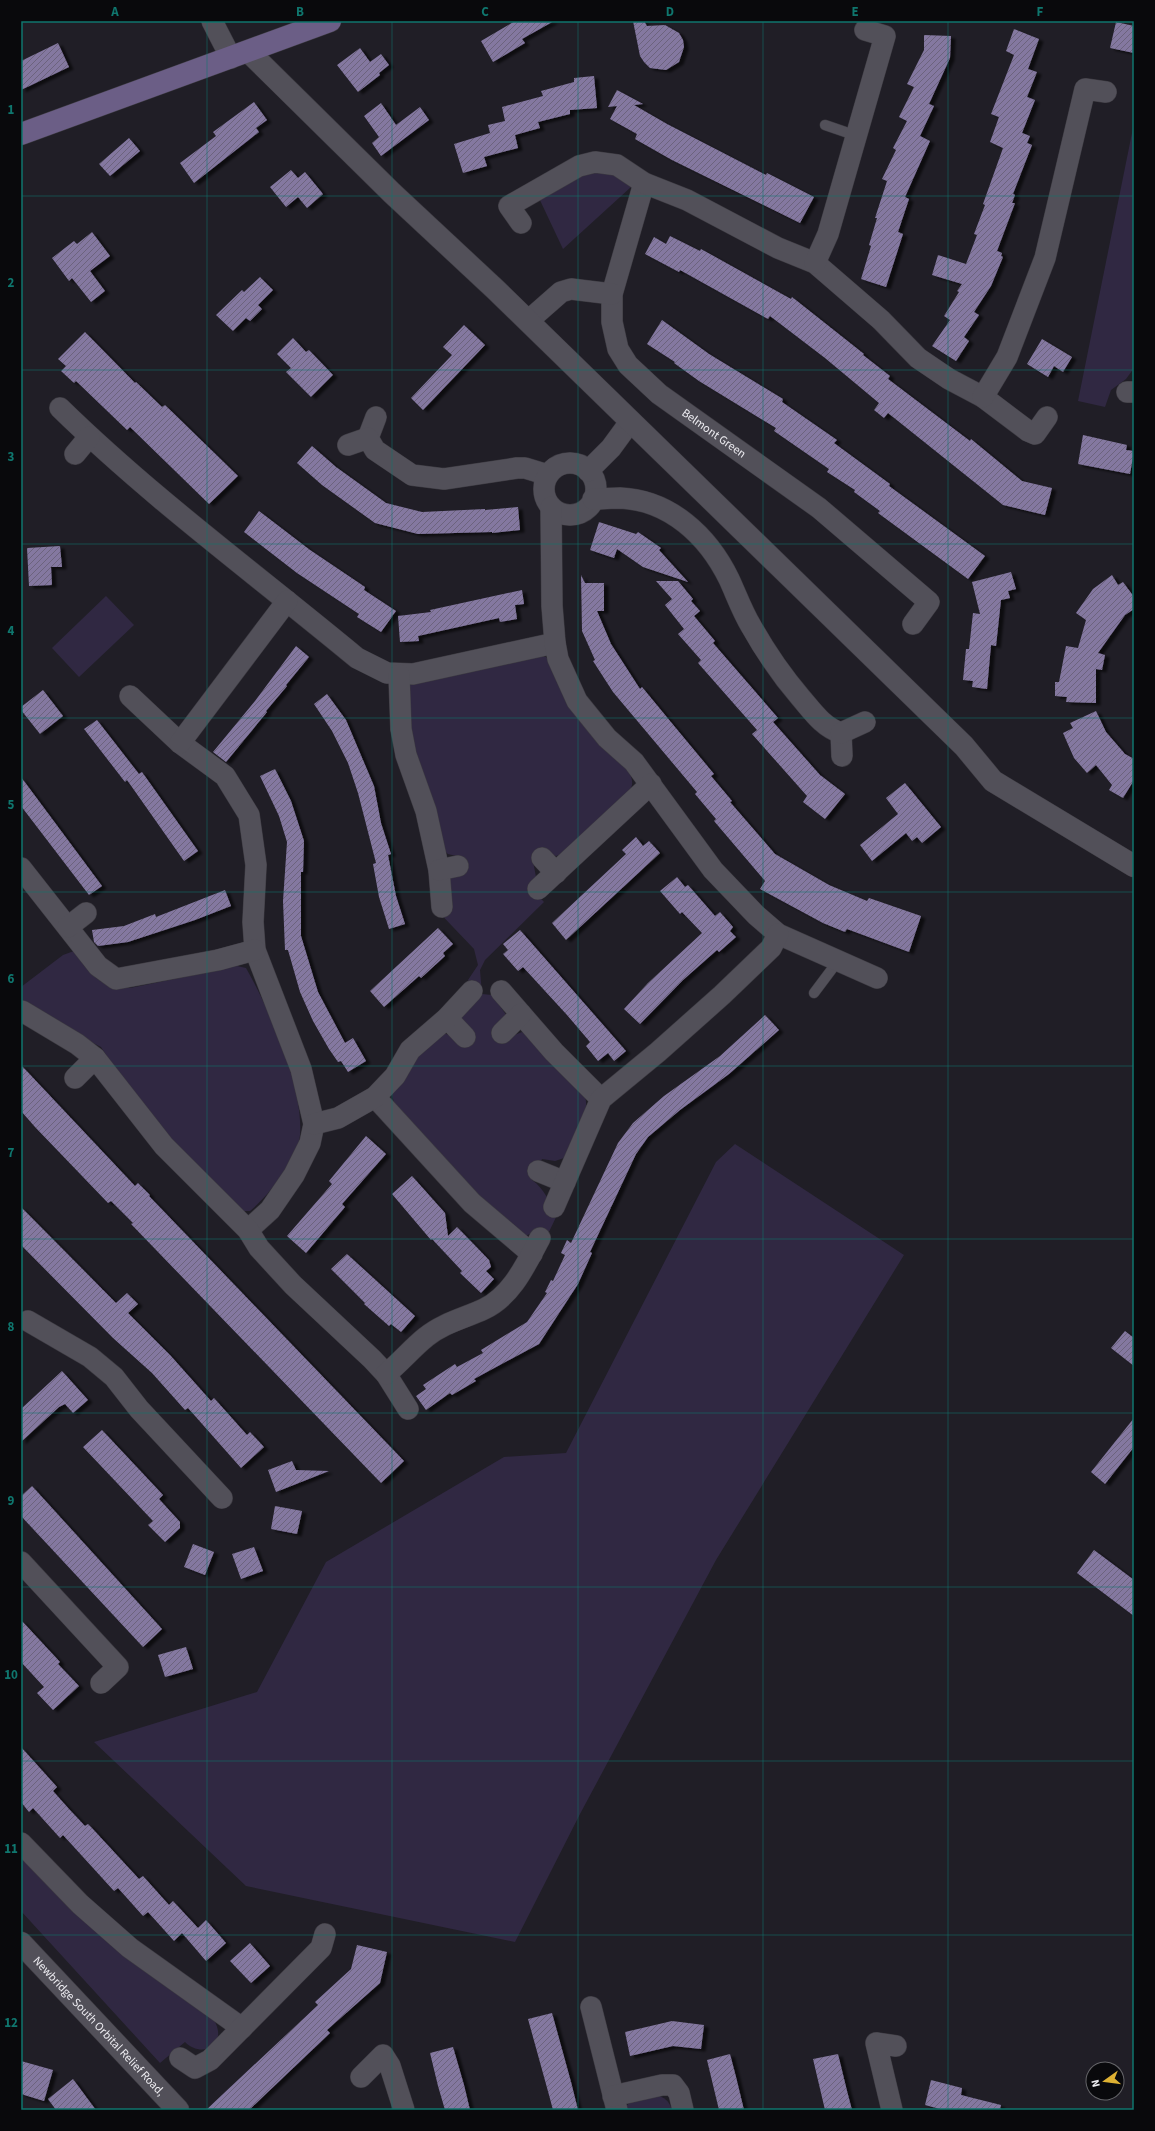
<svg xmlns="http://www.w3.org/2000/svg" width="1155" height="2131" font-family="'Source Sans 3',sans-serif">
	<defs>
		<pattern id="building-hatch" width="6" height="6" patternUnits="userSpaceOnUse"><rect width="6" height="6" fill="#8478a0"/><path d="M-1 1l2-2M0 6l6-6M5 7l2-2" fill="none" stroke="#6c647d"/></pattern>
		<filter id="shadow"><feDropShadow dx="4.5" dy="2.5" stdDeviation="1" flood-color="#0009"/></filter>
	</defs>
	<rect width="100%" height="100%" fill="#201e26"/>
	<g fill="#302842">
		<polygon points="1134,123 1134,368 1126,379 1111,390 1105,407 1078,401"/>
		<polygon points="598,168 627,181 631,187 563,249 538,196"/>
		<polygon points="106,596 134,625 79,677 52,648"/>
		<path d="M536,655L546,657L628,770C632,778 634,782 630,791L562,854L556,856L550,854L533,861L536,877L530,887L544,902L485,960L480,970L482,994L492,995L507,1016L512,1036L522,1032L527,1035L585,1097C591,1112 571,1143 564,1158L555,1161L542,1159L532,1180C545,1189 548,1202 558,1213L548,1234L535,1232L525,1236L482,1202L394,1104L392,1093L413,1057L444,1033L451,1036L464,1025L461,1017L471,984L468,980L478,965L474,949L432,905L445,886L456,856L448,854L441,848L415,766L406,687L413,682Z"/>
		<path d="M74,951C89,974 100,988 130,988L237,966L246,968C269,1008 308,1096 299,1142C294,1164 267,1197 250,1211H242L144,1114L101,1047L56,1024L21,1001V987L63,955Z"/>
		<polygon points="735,1144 904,1255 716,1560 580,1814 515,1942 246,1886 94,1742 257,1692 326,1562 504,1457 566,1453 716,1162"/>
		<path d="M21,1856L213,2018C216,2023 219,2030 218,2036C213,2054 195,2052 185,2042L160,2063L21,1911Z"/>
		<path d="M655,2095C665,2097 669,2101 672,2110H625L626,2106L632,2101Z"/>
	</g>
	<g fill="url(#building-hatch)" filter="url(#shadow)">
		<polygon points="515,21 554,21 522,39 525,43 493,62 481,41"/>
		<polygon points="633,21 644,21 647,26 665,25 679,33 683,40 684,47 679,62 666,70 650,68 644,62 640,56"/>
		<polygon points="1116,22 1134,26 1134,53 1110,48"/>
		<polygon points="1014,29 1039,39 1028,69 1037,72 1027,97 1035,100 1022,133 1030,136 1027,143 1032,145 1013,194 1015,195 1012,203 1015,203 997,251 1002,253 1001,256 1003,257 991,286 974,312 979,315 964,337 969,341 956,361 932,346 950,320 944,316 959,292 957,291 962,284 932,275 938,255 966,264 977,235 974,234 985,205 983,204 1003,148 990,142 999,117 991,114 1014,55 1006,51"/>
		<polygon points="924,35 951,36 950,58 929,104 934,106 920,136 930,141 905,197 909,199 898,232 903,234 886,287 861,279 871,246 869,245 877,218 875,218 887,181 882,179 896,150 893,148 907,121 899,117 914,87 907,84 924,50"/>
		<polygon points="58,43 69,67 21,90 21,61"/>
		<polygon points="360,48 370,62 381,54 389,65 379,73 380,75 358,92 337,65"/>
		<polygon points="594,76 597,108 570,110 570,114 538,122 540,128 515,135 518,148 484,157 487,166 463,173 454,144 490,133 488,125 505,121 502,107 543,96 541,91 574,82 574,78"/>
		<polygon points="617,90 643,104 634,105 667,124 766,175 767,173 814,197 800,223 672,160 635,139 637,134 610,119 617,106 608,107"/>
		<polygon points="254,102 267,120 256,128 259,132 194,183 180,163 216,136 213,132"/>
		<polygon points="381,103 396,125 420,107 429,120 381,156 372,143 379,137 364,116"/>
		<polygon points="129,138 140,151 110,176 99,164"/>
		<polygon points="291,170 298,178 305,172 323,194 307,208 298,197 286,207 270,187"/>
		<polygon points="92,232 110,256 90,271 105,291 91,302 72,278 69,281 52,258 74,241 77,244"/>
		<polygon points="670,236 700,251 701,249 791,299 792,297 864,354 863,355 890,376 888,379 970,441 971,439 1022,481 1052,488 1045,515 1003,505 888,413 884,418 874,410 879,403 825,358 770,316 768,319 680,270 679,272 645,254 654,237 666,244"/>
		<polygon points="260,277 273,290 258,305 262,309 250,321 246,318 233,331 216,315 242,290 244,292"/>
		<polygon points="662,320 709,354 783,399 782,402 837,440 834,443 890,484 889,486 985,556 968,579 878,513 880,511 854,492 855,490 827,472 829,469 774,431 776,428 699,381 674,363 675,362 647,344"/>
		<polygon points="464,325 485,345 423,410 411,398 452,355 443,347"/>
		<polygon points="85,332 135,383 136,382 162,407 165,405 238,476 209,504 130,427 127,430 76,381 74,383 61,371 66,366 58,359"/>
		<polygon points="293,338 306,352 309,350 333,375 311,397 286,372 291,368 277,354"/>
		<polygon points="1042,339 1072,357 1063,372 1054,366 1048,377 1027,364"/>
		<polygon points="1083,435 1127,445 1126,450 1134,451 1130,474 1078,464"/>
		<polygon points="312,446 336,467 386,503 422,512 485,509 485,510 518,507 520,530 492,533 492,532 418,534 375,523 322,485 297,463"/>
		<polygon points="259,511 310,550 365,587 364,590 396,611 381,632 357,617 359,614 297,573 244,532"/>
		<polygon points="599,522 636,534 638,532 661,548 659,550 688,582 643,567 617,549 614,558 590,550"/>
		<polygon points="60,546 62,567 51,567 52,585 29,586 27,548"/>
		<polygon points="1011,572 1016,589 1008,591 1010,598 1001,600 996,646 991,645 987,689 972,687 973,681 963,680 966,649 969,649 973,613 980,614 972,582"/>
		<polygon points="581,575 585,583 604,583 604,611 597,611 611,644 640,689 642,687 670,721 714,774 711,776 732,801 730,802 775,854 829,885 867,901 869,898 921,916 909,952 847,929 845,932 823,923 760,889 765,881 714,821 716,819 695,794 697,792 613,692 593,661 595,660 582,631"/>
		<polygon points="1112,575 1118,585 1123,582 1134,597 1134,609 1125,615 1098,653 1105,655 1102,670 1096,669 1096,703 1066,702 1067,697 1055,696 1055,682 1059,682 1066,646 1078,648 1086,620 1076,613 1093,589"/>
		<polygon points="656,581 678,581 693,599 691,601 700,611 694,616 715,641 713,643 778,718 773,722 820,775 845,794 825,819 803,802 807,796 752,734 757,730 698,663 701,660 678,634 684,629 665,605 672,599"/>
		<polygon points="522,590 524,604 515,605 517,619 500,622 499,618 418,636 419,641 400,642 398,616 431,612 430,610"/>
		<polygon points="296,646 309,657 286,685 287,686 266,711 267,712 226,762 213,752 255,701"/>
		<polygon points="43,690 63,716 40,734 21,710 21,707"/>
		<polygon points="327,694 346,720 374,786 381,823 391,854 388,855 396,896 405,924 389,929 379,897 373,864 376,863 358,793 348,763 332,731 314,704"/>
		<polygon points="1096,711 1106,732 1125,754 1134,759 1134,780 1123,798 1109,790 1112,785 1096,765 1087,773 1074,758 1063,733 1073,728 1070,723"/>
		<polygon points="97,720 139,774 142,772 198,851 184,861 127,780 125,782 84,729"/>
		<polygon points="275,769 291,801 304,841 303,872 301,872 301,936 318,992 345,1043 353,1038 366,1061 348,1072 341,1061 338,1062 329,1049 313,1021 300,992 288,950 285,950 283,901 287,842 279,816 260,776"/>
		<polygon points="21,777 102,886 89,895 21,806"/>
		<polygon points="905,783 941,827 922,843 917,837 912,841 906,833 872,861 860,845 898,814 886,798"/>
		<polygon points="636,837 643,846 649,841 660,853 566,940 552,923 626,854 622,850"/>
		<polygon points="677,877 685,887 688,885 715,916 720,912 733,927 730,931 736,937 719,952 717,950 683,980 640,1024 624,1009 648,983 702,933 682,912 680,914 660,891"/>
		<polygon points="225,890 231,906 195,920 128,942 98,946 94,942 92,930 124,926 155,914 156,917"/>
		<polygon points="438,928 453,944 443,953 445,956 421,978 419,976 384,1007 370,991"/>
		<polygon points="520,930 626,1051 614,1061 608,1053 598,1061 586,1046 590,1042 567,1015 523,967 518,971 503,954 508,950 503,944"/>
		<polygon points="765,1015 779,1030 729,1074 680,1110 648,1137 636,1154 590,1252 592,1253 578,1284 539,1344 474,1379 476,1381 452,1395 450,1393 426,1410 416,1396 426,1389 423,1385 455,1364 457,1367 483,1353 481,1350 527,1322 547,1293 545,1292 551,1280 553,1281 565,1255 561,1253 567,1240 571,1243 618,1143 633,1123 664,1096 720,1056"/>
		<polygon points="21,1065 135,1186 138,1183 150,1195 149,1196 404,1461 381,1483 131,1224 133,1223 111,1201 108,1203 35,1127 21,1111"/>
		<polygon points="366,1136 386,1154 342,1204 345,1207 306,1253 287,1236 332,1184 329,1181"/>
		<polygon points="412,1176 445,1213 448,1236 457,1227 489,1260 491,1267 486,1271 494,1279 481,1293 460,1273 462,1271 432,1239 431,1240 392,1194"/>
		<polygon points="21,1207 116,1303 127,1293 138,1304 128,1313 170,1355 211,1401 214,1398 247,1435 250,1432 264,1447 241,1468 188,1408 185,1410 152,1373 113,1338 21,1245"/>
		<polygon points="347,1254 415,1316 401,1332 391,1324 389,1326 364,1304 365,1303 331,1269"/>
		<polygon points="1125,1331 1134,1338 1134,1366 1111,1348"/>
		<polygon points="62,1371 88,1400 73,1413 65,1404 59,1407 21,1442 21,1409"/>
		<polygon points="1134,1418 1134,1447 1105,1484 1091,1472"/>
		<polygon points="102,1430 163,1495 159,1499 180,1522 180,1528 165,1542 148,1525 153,1521 83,1447"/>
		<polygon points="292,1461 296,1470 329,1471 276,1492 268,1470"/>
		<polygon points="32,1486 162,1629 143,1647 21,1516 21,1496"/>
		<polygon points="275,1506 302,1511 297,1534 271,1529"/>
		<polygon points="193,1544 214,1552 205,1575 184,1567"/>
		<polygon points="254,1547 263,1571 241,1579 232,1554"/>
		<polygon points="1094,1550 1134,1580 1134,1616 1077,1573"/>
		<polygon points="21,1620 60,1662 58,1664 79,1686 53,1710 37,1693 44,1687 21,1662"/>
		<polygon points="186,1647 193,1669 165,1677 158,1655"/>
		<polygon points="21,1747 57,1787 53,1791 69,1809 85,1826 88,1824 91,1827 139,1879 143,1876 169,1905 173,1901 198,1928 206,1920 226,1943 206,1961 182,1933 174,1941 148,1912 143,1916 118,1888 114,1891 63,1835 60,1838 33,1808 29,1812 21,1802"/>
		<polygon points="250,1943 270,1966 251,1983 230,1961"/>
		<polygon points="357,1945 387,1952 380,1983 327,2030 330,2033 249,2110 206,2110 318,2005 315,2002 351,1969"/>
		<polygon points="552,2013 571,2082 578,2110 553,2110 549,2095 528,2019"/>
		<polygon points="672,2021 704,2025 701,2049 673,2046 630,2056 625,2032"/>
		<polygon points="453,2047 464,2085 470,2110 445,2110 438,2086 430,2053"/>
		<polygon points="730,2054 736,2077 744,2110 719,2110 707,2060"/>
		<polygon points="838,2054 847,2091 852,2110 825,2110 813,2059"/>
		<polygon points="21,2061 53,2070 44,2101 21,2094"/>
		<polygon points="73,2079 87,2098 96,2110 56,2110 48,2099"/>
		<polygon points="931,2080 962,2088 961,2095 1001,2105 1000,2110 944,2110 925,2105"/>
	</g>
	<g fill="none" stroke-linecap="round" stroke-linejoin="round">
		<g stroke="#3c3a41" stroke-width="11">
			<g id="service">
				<polyline points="825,125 857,136"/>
				<polyline points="814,993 838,961"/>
			</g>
		</g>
		<g stroke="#3c3a41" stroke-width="22">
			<g id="minor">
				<polyline points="212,21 231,58"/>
				<path id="s1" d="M644,183L612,294V322L618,349L628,365L659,394L819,508L929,602L913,624"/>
				<polyline points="521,223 509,206 579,166 595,162 617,165 644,183 687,200 778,248 815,263 881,320 918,358 949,379 983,397 1028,431 1035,434 1047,417"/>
				<polyline points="815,263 828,234 885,36 865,30"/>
				<polyline points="528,321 561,292 571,289 612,294"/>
				<polyline points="1127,392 1134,392"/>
				<polyline points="983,397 1007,357 1045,258 1085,89 1106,92"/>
				<path d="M60,408C152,498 257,575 357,658L387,673L413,674L555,643"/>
				<polyline points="368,438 376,417"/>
				<polyline points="348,445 368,438 375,450 412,475 444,479 517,468 525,468 548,475"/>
				<polyline points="75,454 89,437"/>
				<circle cx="570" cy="489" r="26"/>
				<polyline points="588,471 611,448 630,422"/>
				<path d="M593,499C602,499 611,498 620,498C670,500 708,536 729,579C736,594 742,611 751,626C765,651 782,676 801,698C813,712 823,727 841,733L842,756"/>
				<polyline points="551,507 552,606 555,643 558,659 577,701 607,738 634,762 713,870 756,915 778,934 877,978"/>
				<polyline points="399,675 401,729 406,755 426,811 439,870 442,907"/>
				<polyline points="130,696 180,743 225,776 249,815 256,865 253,922 255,950 301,1069 314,1124 310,1143 294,1175 270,1210 248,1230"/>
				<polyline points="841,733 865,722"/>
				<polyline points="180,743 287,601"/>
				<polyline points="542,858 556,873"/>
				<polyline points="21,868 98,966 116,979 218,960 255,950"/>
				<polyline points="439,870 458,866"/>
				<polyline points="538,889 651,784"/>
				<polyline points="68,927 86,913"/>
				<polyline points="501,991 554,1052 601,1099"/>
				<polyline points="22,1011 77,1044 95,1058 164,1146 248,1230 259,1248 293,1285 372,1359 386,1374 408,1409"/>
				<polyline points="447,1018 465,1037"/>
				<polyline points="502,1033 521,1014"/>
				<polyline points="75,1078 95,1058"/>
				<polyline points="375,1097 472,1203 532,1254"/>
				<polyline points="314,1124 338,1118 375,1097 395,1076 410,1050 447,1018 472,991"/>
				<polyline points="538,1171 565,1182"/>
				<polyline points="554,1207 601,1099 658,1052 722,995 771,948 778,934"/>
				<polyline points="28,1321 90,1357 114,1377 139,1409 222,1498"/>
				<path d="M386,1374C400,1363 412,1348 426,1337C443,1323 465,1318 484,1309C512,1296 526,1264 540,1238"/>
				<polyline points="21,1562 118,1667 101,1683"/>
				<polyline points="21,1843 80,1904 130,1948 242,2028"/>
				<polyline points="591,2007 617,2110"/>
				<polyline points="180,2058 195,2068 210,2060 321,1948 325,1934"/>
				<polyline points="361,2077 383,2055 390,2066 404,2110"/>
				<polyline points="613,2096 662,2085 673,2085 679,2093 683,2110"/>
				<polyline points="892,2110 876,2043 896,2046"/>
			</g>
		</g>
		<g stroke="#3c3a41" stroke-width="23">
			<g id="tertiary">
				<polyline points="249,52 392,193 496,290 964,746 993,781 1134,866"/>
				<path id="s2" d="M21,1943L178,2110"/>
			</g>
		</g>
		<g stroke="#3c3a41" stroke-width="23">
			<polyline id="secondary" points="21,134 330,21"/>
		</g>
		<use href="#service" stroke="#525059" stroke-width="10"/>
		<use href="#minor" stroke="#525059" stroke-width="21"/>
		<use href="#tertiary" stroke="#525059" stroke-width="22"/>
		<use href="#secondary" stroke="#6b5e86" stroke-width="22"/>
	</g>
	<path fill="none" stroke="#0f766e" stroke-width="1" stroke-opacity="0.55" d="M207,21V2110M392,21V2110M578,21V2110M763,21V2110M948,21V2110M21,196H1134M21,370H1134M21,544H1134M21,718H1134M21,892H1134M21,1066H1134M21,1239H1134M21,1413H1134M21,1587H1134M21,1761H1134M21,1935H1134"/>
	<g text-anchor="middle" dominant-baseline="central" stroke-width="4" stroke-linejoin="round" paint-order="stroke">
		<g font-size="12" fill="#edecf1" stroke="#09090c">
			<text stroke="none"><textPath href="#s1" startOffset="300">Belmont Green</textPath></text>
			<text stroke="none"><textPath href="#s2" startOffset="114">Newbridge South Orbital Relief Road,</textPath></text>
		</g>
	</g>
	<rect width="1155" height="2131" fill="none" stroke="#09090c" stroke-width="44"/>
	<g transform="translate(1105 2081) rotate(256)"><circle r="19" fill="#09090c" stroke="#646468"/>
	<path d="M0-3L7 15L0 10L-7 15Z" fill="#deb133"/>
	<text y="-6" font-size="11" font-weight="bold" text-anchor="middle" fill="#edecf1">N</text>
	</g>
	<rect x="22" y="22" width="1111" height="2087" fill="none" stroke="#0f766e" stroke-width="1.5"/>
	<g font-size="13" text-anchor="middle" font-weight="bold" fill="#0f766e">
		<text x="115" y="16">A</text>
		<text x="300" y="16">B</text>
		<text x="485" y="16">C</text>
		<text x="670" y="16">D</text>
		<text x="855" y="16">E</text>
		<text x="1040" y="16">F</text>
		<text x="11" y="114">1</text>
		<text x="11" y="287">2</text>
		<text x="11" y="461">3</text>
		<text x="11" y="635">4</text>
		<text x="11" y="809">5</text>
		<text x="11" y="983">6</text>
		<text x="11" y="1157">7</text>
		<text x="11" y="1331">8</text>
		<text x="11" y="1505">9</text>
		<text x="11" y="1679">10</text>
		<text x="11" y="1853">11</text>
		<text x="11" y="2027">12</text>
	</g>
</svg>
